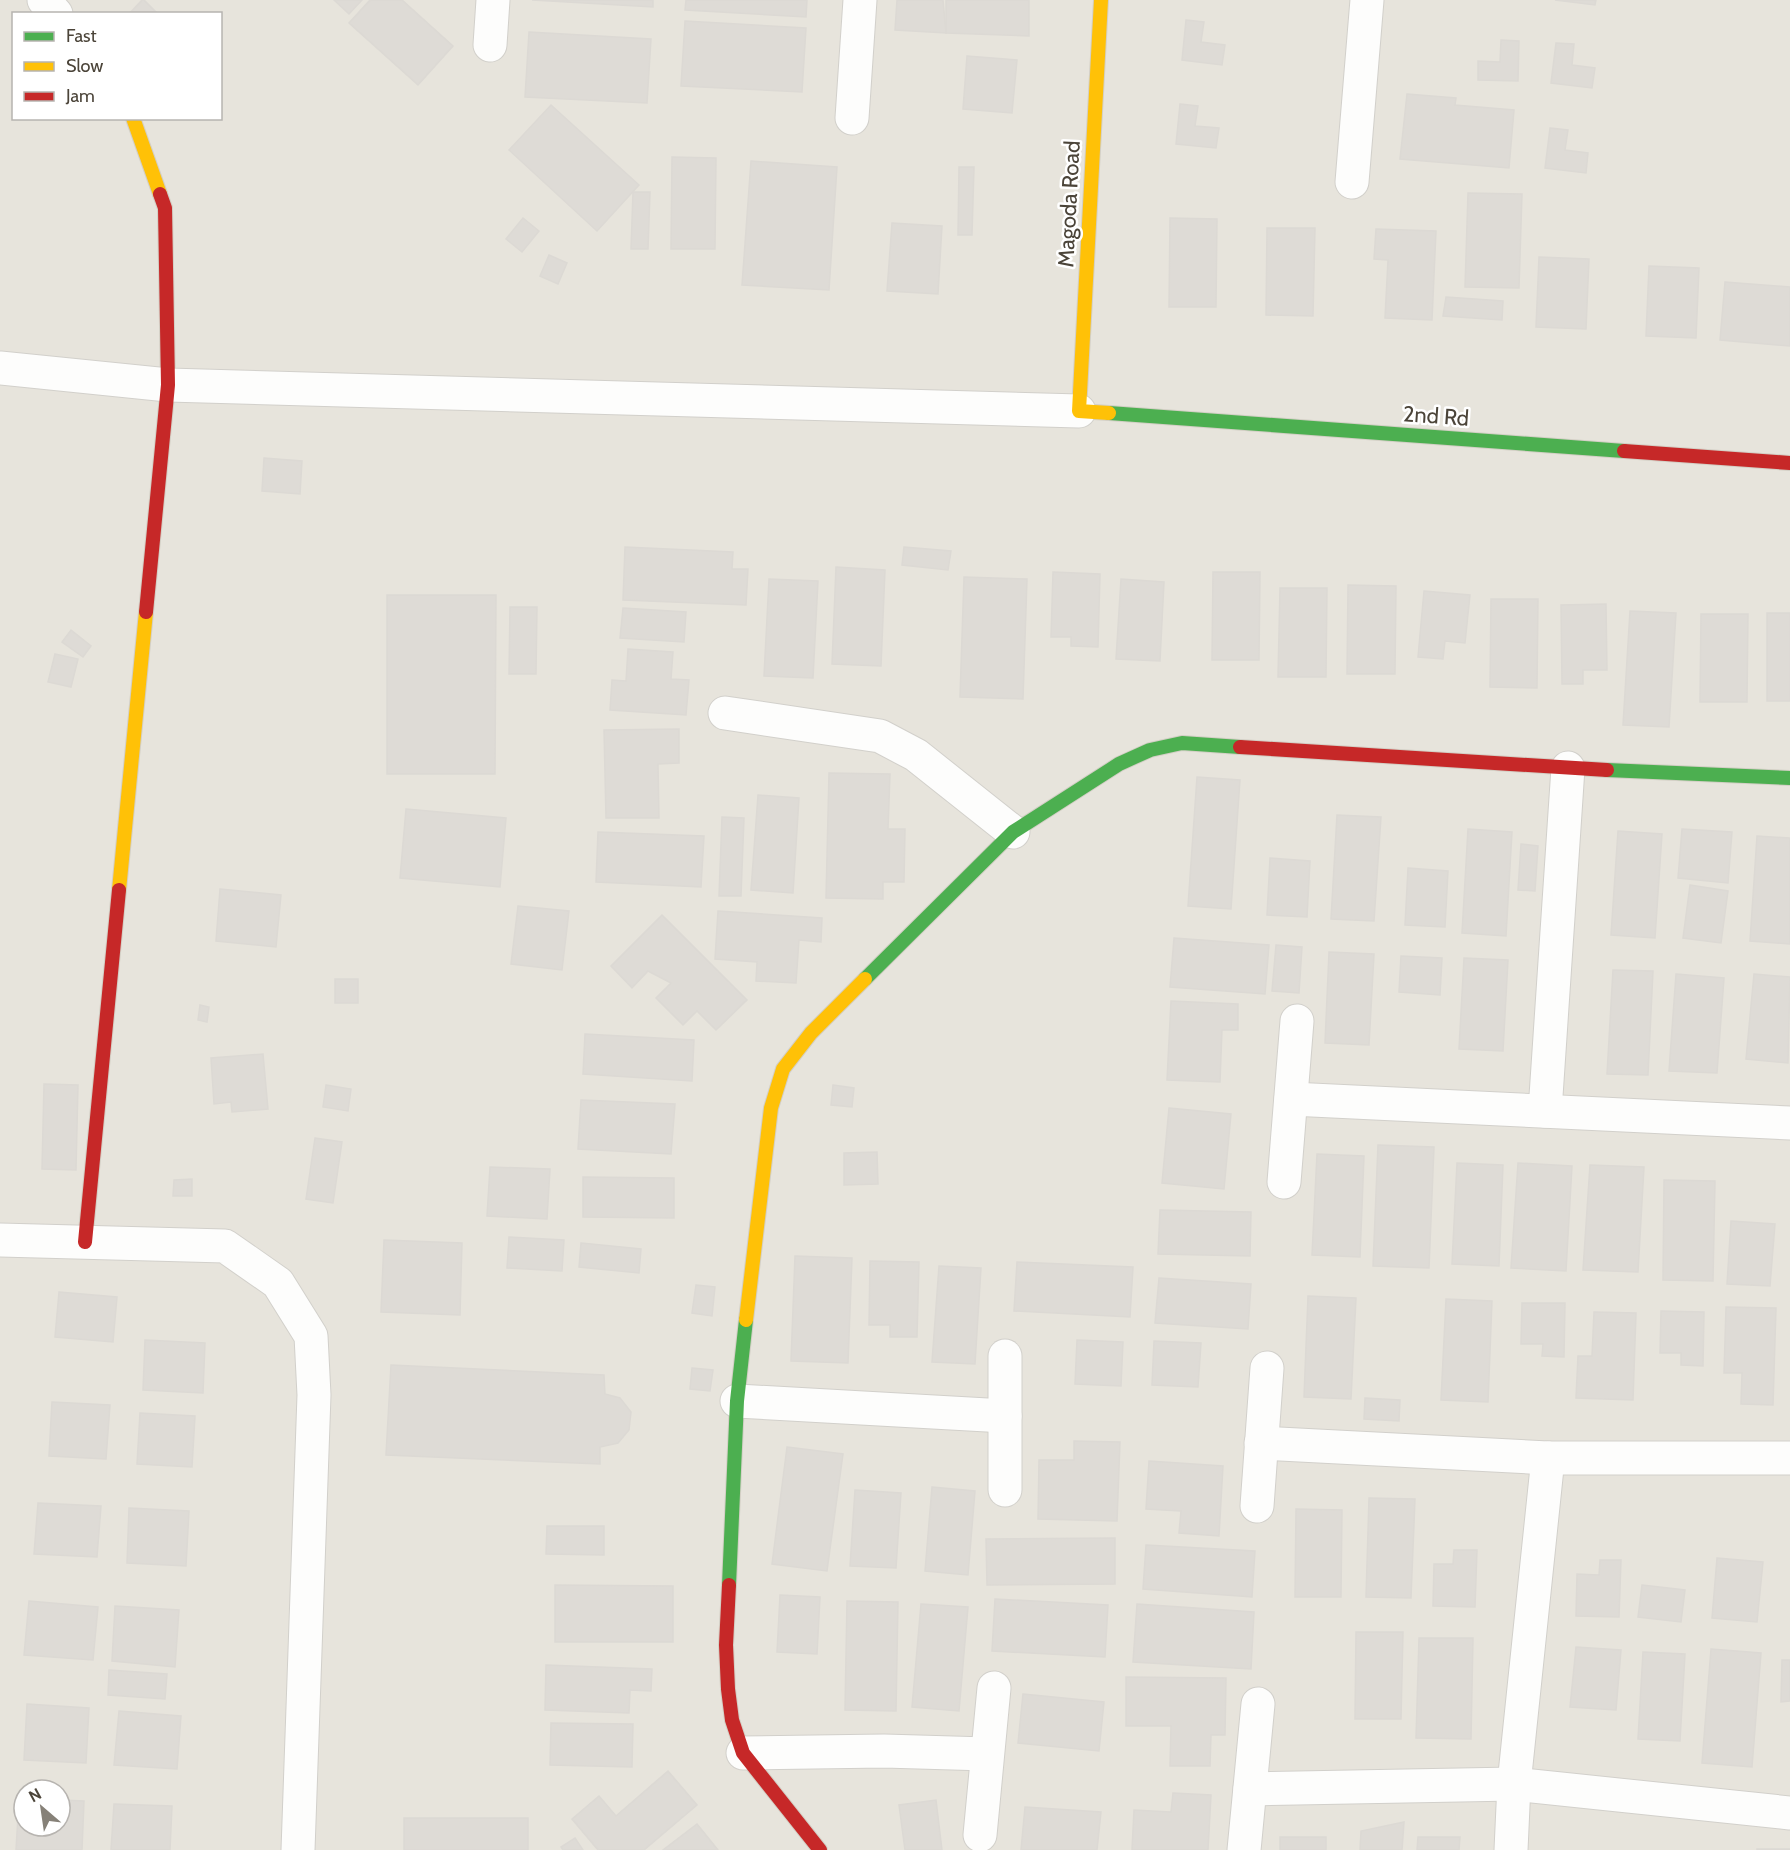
<svg xmlns="http://www.w3.org/2000/svg" width="1790" height="1850" font-family="Cabin,sans-serif">
	<rect width="100%" height="100%" fill="#f4f2ee"/>
	<path fill="#e7e4dc" fill-rule="evenodd" d="M0,0H1790V1850H0ZM14,14H220V118H14ZM24,1790H60V1826H24Z"/>
	<g fill="#dedbd6" stroke="#dcd9d4" stroke-width="1.5">
		<polygon points="142,0 144,0 158,14 129,14"/>
		<polygon points="334,0 362,0 349,14"/>
		<polygon points="370,0 402,0 453,46 418,85 349,23"/>
		<polygon points="532,0 653,0 653,7"/>
		<polygon points="686,0 807,0 806,17 685,10"/>
		<polygon points="897,0 943,0 946,33 895,30"/>
		<polygon points="946,0 1029,0 1029,36 946,33"/>
		<polygon points="1555,0 1596,0 1595,5"/>
		<polygon points="1186,20 1204,22 1201,42 1225,45 1222,65 1182,60"/>
		<polygon points="685,21 806,28 802,92 681,86"/>
		<polygon points="529,32 651,39 647,103 525,97"/>
		<polygon points="1501,40 1519,41 1518,81 1478,80 1478,61 1500,62"/>
		<polygon points="1556,43 1574,44 1572,65 1595,68 1592,88 1551,83"/>
		<polygon points="967,56 1017,60 1012,113 963,109"/>
		<polygon points="1407,94 1456,98 1455,105 1514,110 1509,168 1400,159"/>
		<polygon points="1180,104 1198,106 1195,126 1219,128 1216,148 1176,144"/>
		<polygon points="551,105 639,185 597,231 509,150"/>
		<polygon points="1550,128 1568,130 1565,150 1588,153 1586,173 1545,168"/>
		<polygon points="672,157 716,158 715,249 671,249"/>
		<polygon points="751,161 837,167 829,290 742,285"/>
		<polygon points="959,167 974,167 972,235 958,235"/>
		<polygon points="633,192 650,192 648,249 631,249"/>
		<polygon points="1468,193 1522,194 1519,288 1465,287"/>
		<polygon points="523,218 539,231 522,252 506,239"/>
		<polygon points="1170,218 1217,219 1216,307 1169,307"/>
		<polygon points="892,223 942,226 938,294 887,291"/>
		<polygon points="1267,228 1315,228 1313,316 1266,315"/>
		<polygon points="1376,229 1436,231 1432,320 1385,318 1388,260 1374,259"/>
		<polygon points="549,255 567,263 558,284 540,276"/>
		<polygon points="1539,257 1589,259 1586,329 1536,327"/>
		<polygon points="1649,266 1699,268 1696,338 1646,336"/>
		<polygon points="1725,282 1790,287 1790,346 1720,340"/>
		<polygon points="1446,297 1503,301 1502,320 1443,316"/>
		<polygon points="264,458 302,461 300,494 262,491"/>
		<polygon points="625,547 733,552 732,569 748,569 746,605 623,600"/>
		<polygon points="904,547 951,551 948,570 902,565"/>
		<polygon points="836,567 885,570 881,666 832,664"/>
		<polygon points="1053,572 1100,574 1098,647 1071,646 1071,637 1051,637"/>
		<polygon points="1213,572 1260,572 1259,660 1212,660"/>
		<polygon points="964,577 1027,579 1023,699 960,697"/>
		<polygon points="769,579 818,581 813,678 764,676"/>
		<polygon points="1121,579 1164,582 1160,661 1116,659"/>
		<polygon points="1348,585 1396,586 1395,674 1347,674"/>
		<polygon points="1280,588 1327,588 1326,677 1278,677"/>
		<polygon points="1424,591 1470,595 1465,643 1445,641 1443,659 1418,657"/>
		<polygon points="387,595 496,595 495,774 387,774"/>
		<polygon points="1491,599 1538,599 1537,688 1490,687"/>
		<polygon points="1606,604 1607,670 1583,670 1583,684 1562,684 1561,605"/>
		<polygon points="510,607 537,607 536,674 509,674"/>
		<polygon points="623,608 686,612 684,642 620,638"/>
		<polygon points="1630,611 1676,613 1669,727 1623,725"/>
		<rect x="1767" y="613" width="23" height="88"/>
		<polygon points="1701,614 1748,614 1747,702 1700,702"/>
		<polygon points="71,630 91,646 83,657 62,642"/>
		<polygon points="628,649 673,652 671,679 689,680 686,715 610,710 612,680 626,681"/>
		<polygon points="55,654 78,659 71,687 48,682"/>
		<polygon points="679,729 679,763 658,764 659,818 606,818 604,730"/>
		<polygon points="829,773 890,774 888,829 905,829 904,882 883,882 883,899 826,898"/>
		<polygon points="1197,777 1240,780 1231,909 1188,906"/>
		<polygon points="758,795 799,798 793,893 751,890"/>
		<polygon points="406,809 506,818 500,887 400,878"/>
		<polygon points="1337,815 1381,817 1374,921 1331,919"/>
		<polygon points="722,817 744,818 741,896 719,896"/>
		<polygon points="1468,829 1512,832 1506,936 1462,933"/>
		<polygon points="1682,829 1732,832 1728,883 1678,878"/>
		<polygon points="1618,831 1662,834 1655,938 1611,935"/>
		<polygon points="598,832 704,836 701,887 596,882"/>
		<polygon points="1757,836 1790,838 1790,944 1750,941"/>
		<polygon points="1521,844 1538,846 1535,891 1518,890"/>
		<polygon points="1270,858 1310,861 1307,917 1267,915"/>
		<polygon points="1408,868 1448,871 1445,927 1405,925"/>
		<polygon points="1690,885 1728,891 1721,943 1683,938"/>
		<polygon points="220,889 281,895 276,947 216,941"/>
		<polygon points="518,906 569,911 562,970 511,964"/>
		<polygon points="718,911 822,918 821,942 799,940 796,983 756,981 757,962 715,959"/>
		<polygon points="662,915 747,1000 716,1030 697,1011 683,1025 656,998 671,983 648,971 632,988 611,966"/>
		<polygon points="1174,938 1269,945 1265,994 1170,987"/>
		<polygon points="1276,945 1302,947 1299,993 1272,991"/>
		<polygon points="1329,952 1374,954 1369,1045 1325,1043"/>
		<polygon points="1401,956 1442,958 1440,995 1399,992"/>
		<polygon points="1464,958 1508,960 1503,1051 1459,1049"/>
		<polygon points="1613,970 1653,971 1648,1075 1607,1074"/>
		<polygon points="1676,974 1724,978 1717,1073 1669,1071"/>
		<polygon points="1754,974 1790,977 1788,1063 1746,1059"/>
		<rect x="335" y="979" width="23" height="24"/>
		<polygon points="1171,1001 1238,1004 1238,1030 1222,1030 1220,1082 1167,1080"/>
		<polygon points="200,1005 209,1007 207,1022 198,1020"/>
		<polygon points="585,1034 694,1040 692,1081 583,1074"/>
		<polygon points="263,1054 268,1109 232,1112 231,1102 214,1104 211,1058"/>
		<polygon points="44,1084 78,1085 76,1170 42,1169"/>
		<polygon points="326,1085 351,1089 348,1111 323,1107"/>
		<polygon points="833,1085 854,1088 852,1107 831,1105"/>
		<polygon points="581,1100 675,1104 671,1154 578,1149"/>
		<polygon points="1169,1108 1231,1114 1224,1189 1162,1183"/>
		<polygon points="315,1138 342,1142 333,1203 306,1199"/>
		<polygon points="1378,1145 1434,1147 1429,1268 1373,1266"/>
		<polygon points="877,1152 878,1184 844,1185 844,1153"/>
		<polygon points="1317,1154 1364,1156 1360,1257 1312,1255"/>
		<polygon points="1457,1163 1503,1165 1499,1266 1452,1264"/>
		<polygon points="1518,1163 1572,1166 1566,1271 1511,1268"/>
		<polygon points="1590,1165 1644,1167 1638,1272 1583,1270"/>
		<polygon points="490,1167 550,1169 547,1219 487,1216"/>
		<polygon points="583,1177 674,1178 674,1218 583,1217"/>
		<polygon points="192,1179 192,1196 173,1196 174,1180"/>
		<polygon points="1664,1180 1715,1181 1713,1281 1663,1280"/>
		<polygon points="1160,1210 1251,1212 1250,1256 1158,1254"/>
		<polygon points="1731,1221 1775,1224 1770,1286 1727,1284"/>
		<polygon points="509,1237 564,1240 562,1271 507,1268"/>
		<polygon points="384,1240 462,1243 460,1315 381,1312"/>
		<polygon points="581,1243 641,1249 639,1273 579,1267"/>
		<polygon points="795,1256 852,1258 848,1363 791,1361"/>
		<polygon points="870,1261 919,1262 917,1337 890,1337 890,1325 869,1325"/>
		<polygon points="1017,1262 1133,1267 1130,1317 1014,1311"/>
		<polygon points="939,1266 981,1268 975,1364 932,1362"/>
		<polygon points="1159,1278 1251,1284 1248,1329 1155,1323"/>
		<polygon points="696,1285 715,1287 712,1316 692,1313"/>
		<polygon points="59,1292 117,1297 113,1342 55,1337"/>
		<polygon points="1308,1296 1356,1298 1351,1399 1304,1397"/>
		<polygon points="1446,1299 1492,1301 1488,1402 1441,1400"/>
		<polygon points="1522,1303 1565,1303 1564,1357 1542,1356 1543,1344 1521,1344"/>
		<polygon points="1726,1307 1776,1308 1773,1405 1741,1404 1742,1373 1724,1373"/>
		<polygon points="1661,1311 1704,1312 1703,1366 1681,1365 1681,1353 1660,1353"/>
		<polygon points="1594,1312 1636,1313 1633,1400 1576,1398 1578,1356 1592,1356"/>
		<polygon points="145,1340 205,1343 203,1393 143,1390"/>
		<polygon points="1077,1340 1123,1342 1121,1386 1075,1384"/>
		<polygon points="1154,1341 1201,1343 1198,1387 1152,1385"/>
		<polygon points="391,1365 604,1375 605,1394 620,1398 631,1412 629,1430 618,1443 600,1447 600,1464 386,1455"/>
		<polygon points="692,1368 713,1370 710,1391 690,1389"/>
		<polygon points="1365,1398 1400,1400 1399,1421 1364,1419"/>
		<polygon points="52,1402 110,1405 106,1459 49,1456"/>
		<polygon points="140,1413 195,1416 192,1467 137,1464"/>
		<polygon points="1074,1441 1120,1442 1117,1521 1038,1519 1039,1460 1074,1460"/>
		<polygon points="787,1447 843,1454 827,1571 772,1564"/>
		<polygon points="1149,1461 1223,1466 1219,1536 1179,1533 1181,1511 1146,1509"/>
		<polygon points="932,1487 975,1491 968,1575 925,1571"/>
		<polygon points="855,1490 901,1493 896,1568 850,1566"/>
		<polygon points="1369,1498 1415,1499 1411,1598 1366,1597"/>
		<polygon points="38,1503 101,1506 97,1557 34,1554"/>
		<polygon points="129,1508 189,1511 186,1566 127,1563"/>
		<polygon points="1296,1509 1342,1510 1341,1597 1295,1597"/>
		<polygon points="547,1526 604,1526 604,1555 546,1554"/>
		<polygon points="1115,1538 1115,1584 987,1585 986,1539"/>
		<polygon points="1146,1545 1255,1551 1252,1597 1143,1589"/>
		<polygon points="1454,1550 1477,1550 1475,1607 1433,1606 1434,1564 1453,1564"/>
		<polygon points="1717,1558 1763,1562 1757,1622 1712,1618"/>
		<polygon points="1600,1560 1621,1560 1619,1617 1576,1616 1577,1574 1599,1575"/>
		<polygon points="555,1585 673,1586 673,1642 555,1642"/>
		<polygon points="1642,1585 1685,1590 1681,1622 1638,1617"/>
		<polygon points="780,1595 820,1597 817,1654 777,1652"/>
		<polygon points="995,1599 1108,1605 1105,1657 992,1651"/>
		<polygon points="29,1601 98,1607 93,1660 24,1655"/>
		<polygon points="847,1601 898,1602 896,1711 845,1710"/>
		<polygon points="921,1604 968,1607 959,1711 912,1707"/>
		<polygon points="1137,1604 1254,1612 1251,1669 1133,1662"/>
		<polygon points="115,1606 179,1610 175,1667 112,1661"/>
		<polygon points="1356,1632 1403,1632 1401,1719 1355,1719"/>
		<polygon points="1419,1638 1473,1638 1471,1739 1416,1738"/>
		<polygon points="1576,1647 1621,1650 1616,1710 1570,1707"/>
		<polygon points="1711,1649 1761,1653 1752,1767 1702,1763"/>
		<polygon points="1643,1652 1685,1654 1680,1741 1638,1739"/>
		<polygon points="1782,1660 1790,1660 1790,1701 1781,1702"/>
		<polygon points="546,1665 652,1669 651,1691 630,1690 629,1713 545,1710"/>
		<polygon points="109,1670 167,1674 165,1699 108,1695"/>
		<polygon points="1126,1677 1226,1678 1225,1735 1211,1735 1210,1766 1170,1766 1171,1726 1126,1726"/>
		<polygon points="1023,1694 1104,1702 1099,1751 1018,1743"/>
		<polygon points="27,1704 89,1708 86,1763 24,1760"/>
		<polygon points="119,1711 181,1716 177,1769 114,1765"/>
		<polygon points="551,1723 633,1724 632,1767 550,1765"/>
		<polygon points="668,1771 697,1805 644,1850 598,1850 572,1819 599,1796 616,1816"/>
		<polygon points="1173,1793 1211,1795 1208,1850 1132,1850 1134,1810 1171,1812"/>
		<polygon points="19,1799 24,1799 24,1826 60,1826 60,1800 84,1801 82,1850 16,1850"/>
		<polygon points="936,1800 942,1850 905,1850 899,1805"/>
		<polygon points="114,1804 172,1806 170,1850 111,1850"/>
		<polygon points="1025,1807 1101,1812 1097,1850 1021,1850"/>
		<rect x="404" y="1818" width="124" height="32"/>
		<polygon points="1404,1822 1402,1850 1360,1850 1361,1831"/>
		<polygon points="697,1824 718,1850 663,1850"/>
		<rect x="1280" y="1837" width="46" height="13"/>
		<polygon points="1418,1837 1460,1837 1459,1850 1417,1850"/>
		<polygon points="575,1838 583,1850 563,1850 561,1847"/>
		<rect x="1757" y="1849" width="33" height="1"/>
	</g>
	<g fill="none" stroke-linecap="round" stroke-linejoin="round">
		<g stroke="#d2d0cb" stroke-width="35">
			<g id="street">
				<polyline points="44,0 56,14"/>
				<polyline points="490,45 493,0"/>
				<polyline points="852,118 860,0"/>
				<polyline points="1352,182 1367,0"/>
				<polyline points="0,368 168,385 1079,411"/>
				<polyline points="725,713 880,736 916,755 1013,832"/>
				<polyline points="1291,1099 1790,1123"/>
				<polyline points="1545,1111 1568,768"/>
				<polyline points="1284,1182 1297,1021"/>
				<polyline points="0,1240 225,1246 278,1283 311,1336 314,1395 298,1850"/>
				<polyline points="737,1401 1005,1416"/>
				<polyline points="1261,1443 1548,1458 1790,1458"/>
				<polyline points="1005,1490 1005,1356"/>
				<polyline points="1257,1506 1267,1368"/>
				<polyline points="743,1753 884,1751 987,1754"/>
				<polyline points="1250,1789 1514,1784 1790,1813"/>
				<polyline points="980,1835 994,1688"/>
				<polyline points="1244,1850 1258,1704"/>
				<polyline points="1511,1850 1514,1784 1548,1458"/>
			</g>
		</g>
		<g stroke="#d3cfc5" stroke-width="16">
			<g id="fast">
				<polyline points="1109,413 1624,451"/>
				<polyline points="1607,770 1790,778"/>
				<polyline points="865,979 1013,832 1119,764 1150,750 1182,743 1240,747"/>
				<polyline points="729,1585 737,1401 746,1320"/>
			</g>
		</g>
		<g stroke="#d3cfc5" stroke-width="16">
			<g id="slow">
				<polyline points="1101,0 1079,411 1109,413"/>
				<polyline points="133,118 160,194"/>
				<polyline points="119,890 146,612"/>
				<polyline points="746,1320 771,1108 783,1069 811,1033 865,979"/>
			</g>
		</g>
		<g stroke="#d3cfc5" stroke-width="16">
			<g id="jam">
				<polyline points="1624,451 1790,463"/>
				<polyline points="146,612 168,385 165,208 160,194"/>
				<polyline points="1240,747 1607,770"/>
				<polyline points="85,1242 119,890"/>
				<polyline points="729,1585 726,1645 728,1689 732,1720 743,1753 820,1850"/>
			</g>
		</g>
		<use href="#street" stroke="#fdfdfc" stroke-width="33"/>
		<use href="#fast" stroke="#4caf50" stroke-width="14"/>
		<use href="#slow" stroke="#ffc107" stroke-width="14"/>
		<use href="#jam" stroke="#c62828" stroke-width="14"/>
	</g>
	<g text-anchor="middle" dominant-baseline="central" stroke-width="5" stroke-linejoin="round" paint-order="stroke">
		<g font-size="22" fill="#4b4439" stroke="#fff">
			<text transform="translate(1069 204) rotate(-87)">Magoda Road</text>
			<text transform="translate(1436 416) rotate(4)">2nd Rd</text>
		</g>
	</g>
	<rect x="12" y="12" width="210" height="108" fill="#ffffff" stroke="#b7b4b0" stroke-width="1.5"/>
	<rect x="24" y="32" width="30" height="9" fill="#4caf50" stroke="#b7b4b0" stroke-width="1.5"/>
	<text x="66" y="42" font-size="18" fill="#4b4439">Fast</text>
	<rect x="24" y="62" width="30" height="9" fill="#ffc107" stroke="#b7b4b0" stroke-width="1.5"/>
	<text x="66" y="72" font-size="18" fill="#4b4439">Slow</text>
	<rect x="24" y="92" width="30" height="9" fill="#c62828" stroke="#b7b4b0" stroke-width="1.5"/>
	<text x="66" y="102" font-size="18" fill="#4b4439">Jam</text>
	<g transform="translate(42 1808) rotate(331)"><circle r="28" fill="#ffffff" stroke="#b7b4b0" stroke-width="1.5"/>
	<path d="M0-4.5L10 22L0 15L-10 22Z" fill="#868178"/>
	<text y="-9" font-size="16" font-weight="bold" text-anchor="middle" fill="#4b4439">N</text>
	</g>
</svg>
